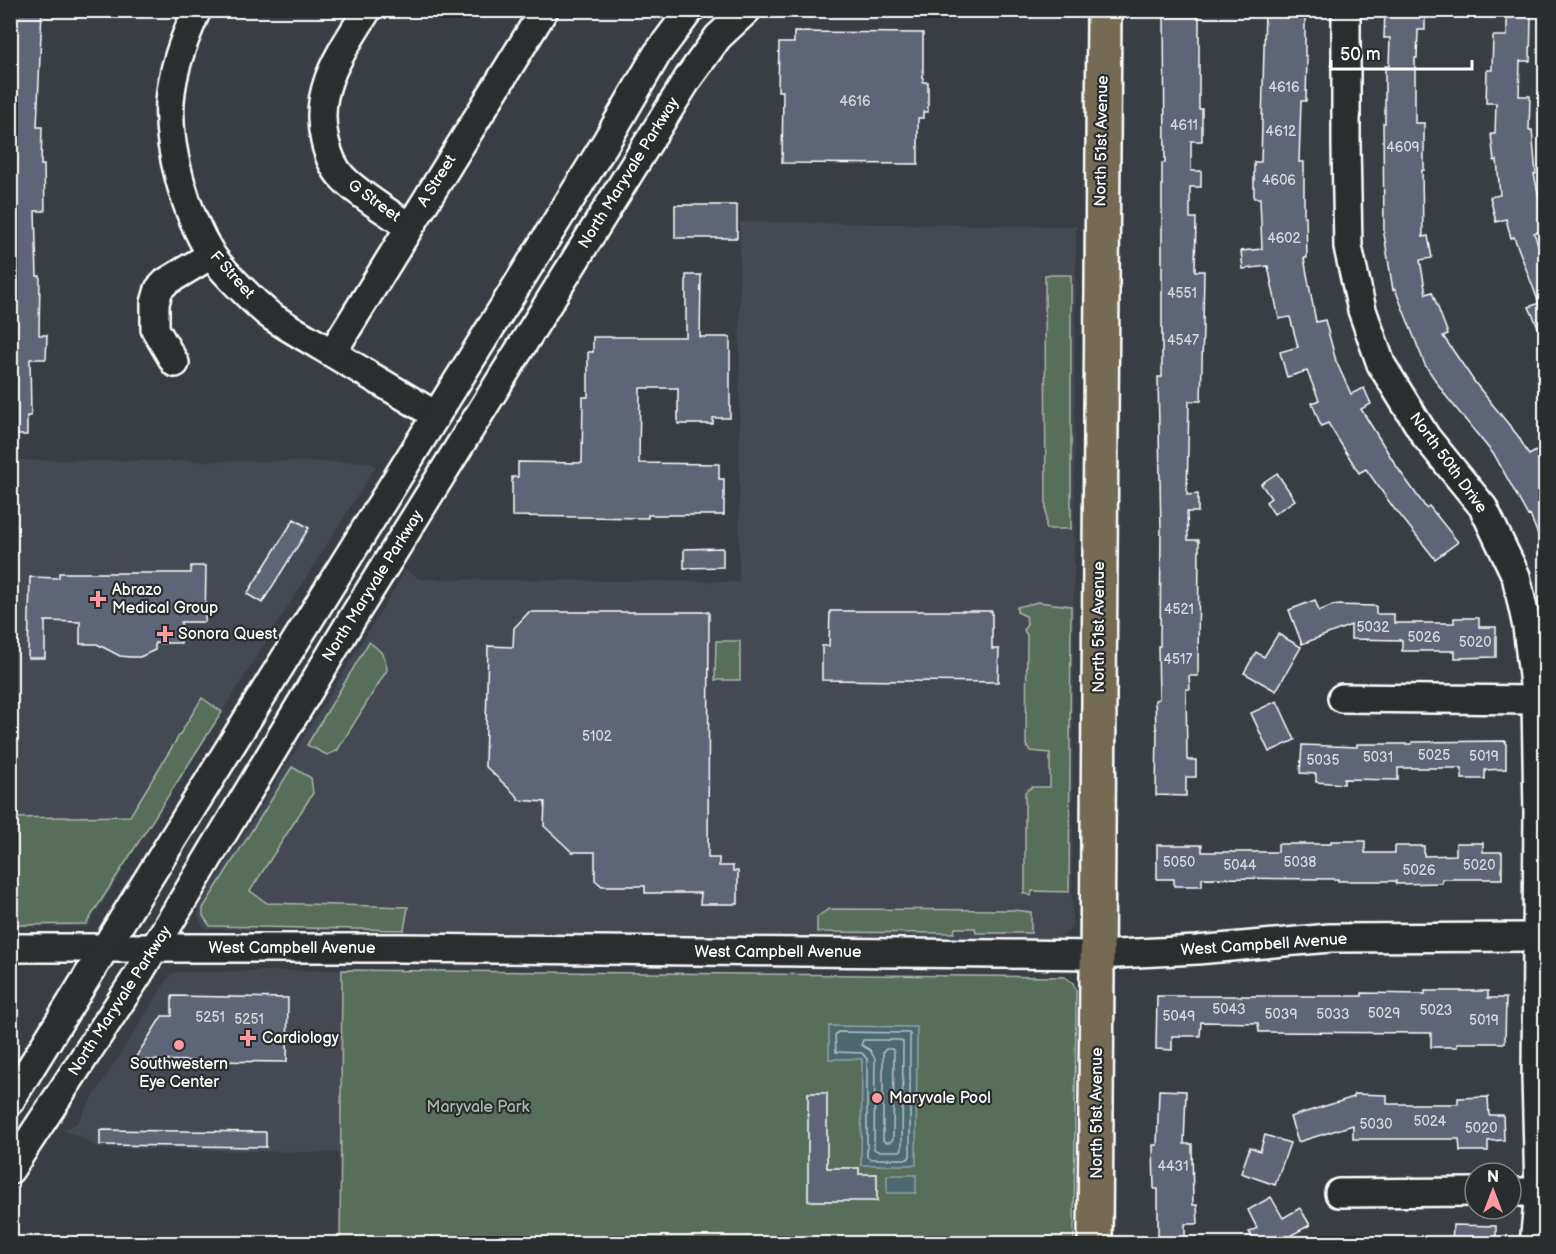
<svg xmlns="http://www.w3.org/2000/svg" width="1556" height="1254" font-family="'Balsamiq Sans',sans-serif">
	<rect width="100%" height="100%" fill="#393e44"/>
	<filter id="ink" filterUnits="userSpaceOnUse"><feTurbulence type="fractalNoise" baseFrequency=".0167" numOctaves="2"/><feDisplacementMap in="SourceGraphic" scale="12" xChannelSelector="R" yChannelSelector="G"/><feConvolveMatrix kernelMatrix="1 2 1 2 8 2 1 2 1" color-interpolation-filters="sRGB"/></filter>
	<g filter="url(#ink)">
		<g fill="#444a53">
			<polygon points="740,222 1076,226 1072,925 1070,930 1059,938 207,929 201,924 198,916 200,906 406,570 420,579 739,582"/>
			<polygon points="11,460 367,462 376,466 87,927 11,927"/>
			<polygon points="342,970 340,1153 98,1148 78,1136 62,1130 76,1124 171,974 180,972"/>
		</g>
		<g fill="#576e5a" stroke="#abb6ac" stroke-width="1.5">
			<polygon points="1045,275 1071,275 1071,529 1046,529"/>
			<polygon points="1038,602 1071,606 1069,892 1032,891 1031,896 1023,893 1025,890 1025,792 1032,787 1050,787 1050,753 1030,751 1026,745 1027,635 1024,630 1027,624 1026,616 1017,612 1017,607"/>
			<polygon points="716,641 740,641 740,680 715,680"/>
			<path d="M369,642C380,650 386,655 387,670L337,751L327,755L307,745Z"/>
			<polygon points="202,698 222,712 86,924 11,925 11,818 130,816"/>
			<polygon points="292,767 311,778 313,793 250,891 267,903 408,907 404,930 210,926 203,916 203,908"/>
			<polygon points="829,909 1013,910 1031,912 1031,933 976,933 975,928 955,928 954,933 817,932 817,917"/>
			<polygon points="342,970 1065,977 1073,983 1076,990 1074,1243 340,1244"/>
		</g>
		<g fill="#4b696e" stroke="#93a5a8" stroke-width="1.5">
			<polygon points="829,1026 917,1027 916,1165 861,1165 862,1059 829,1059"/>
			<rect x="887" y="1175" width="29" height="18"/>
		</g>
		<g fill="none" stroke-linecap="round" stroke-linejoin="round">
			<g stroke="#b7c3c5" stroke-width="1.5">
				<polygon points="838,1032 908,1033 910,1034 910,1156 908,1159 870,1159 867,1157 867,1059 862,1053 836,1052 835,1035"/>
				<polygon points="863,1040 900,1040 903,1042 902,1149 900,1151 877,1151 874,1149 875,1059 870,1050 861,1045"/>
				<polygon points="886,1049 892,1049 894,1052 893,1139 890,1142 885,1142 883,1140 883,1052"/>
			</g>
		</g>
		<g fill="#5d6576" stroke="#fff" stroke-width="1.5">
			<polygon points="10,10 42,10 37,127 42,127 41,165 44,165 45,211 35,211 37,276 40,276 39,335 47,335 46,359 30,359 31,416 27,416 27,435 10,435"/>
			<polygon points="1164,10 1199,10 1199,109 1202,109 1202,141 1191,141 1191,171 1201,171 1201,187 1190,187 1190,218 1196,218 1195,271 1204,271 1203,326 1201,401 1189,401 1187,495 1198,494 1198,512 1187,512 1188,540 1199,540 1198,676 1189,676 1190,689 1186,689 1187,760 1196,760 1196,777 1186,777 1186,796 1156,795 1157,729 1156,729 1155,700 1159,699 1158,646 1160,646 1161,531 1158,377 1162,377 1162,163 1165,163"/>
			<polygon points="1265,10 1305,10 1305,56 1307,56 1306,101 1301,101 1299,162 1304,162 1304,216 1306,216 1307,258 1304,258 1316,322 1325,320 1336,361 1351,394 1364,388 1371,404 1361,409 1397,467 1426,508 1429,506 1458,542 1435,559 1396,510 1395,510 1366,469 1359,473 1328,423 1321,426 1312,403 1319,400 1307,371 1287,377 1280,352 1298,347 1290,317 1279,319 1268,266 1243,269 1241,251 1262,249 1260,198 1254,198 1254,162 1261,162"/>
			<polygon points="1385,10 1425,10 1425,30 1418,30 1417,58 1415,58 1415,123 1424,123 1424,170 1422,170 1423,237 1428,236 1432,258 1420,260 1426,294 1432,292 1448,334 1443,336 1476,384 1518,436 1529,455 1538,450 1545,464 1545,552 1530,515 1528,516 1495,456 1446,396 1425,365 1395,289 1393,290 1384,234 1383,123 1385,123 1385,66 1389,66 1390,38 1384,38"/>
			<polygon points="1507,15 1531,16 1530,61 1520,61 1519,96 1530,96 1529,130 1532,130 1536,174 1534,174 1545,225 1545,230 1534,233 1545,264 1545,342 1529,307 1539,303 1514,237 1511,238 1506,219 1496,222 1490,197 1500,195 1497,160 1494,161 1491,134 1495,134 1496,103 1486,103 1487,70 1492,70 1493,36 1507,36"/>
			<polygon points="794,32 923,33 923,82 928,82 928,112 923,112 923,118 918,118 918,164 782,163 783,91 778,91 779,43 794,43"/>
			<rect x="675" y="205" width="62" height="33"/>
			<polygon points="686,275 701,275 700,337 730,337 730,418 713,418 713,424 678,424 678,388 640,388 639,463 719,464 719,479 724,479 724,515 648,515 648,518 512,516 512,477 518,477 518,462 582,463 583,397 588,397 588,352 593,352 593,337 686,337"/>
			<polygon points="1277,473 1295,500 1274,514 1266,502 1271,498 1261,484"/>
			<polygon points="294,519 309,528 262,603 247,594"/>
			<polygon points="723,548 723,567 684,568 684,549"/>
			<polygon points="191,566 206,566 205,622 181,622 181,643 155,643 155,650 140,657 130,657 120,656 97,644 80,644 80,622 45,621 45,658 28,658 30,577 59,578 59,573 191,573"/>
			<polygon points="1315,600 1319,611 1333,605 1376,606 1376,614 1394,614 1394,623 1454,623 1454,618 1479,618 1479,627 1496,627 1496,657 1455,658 1455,651 1402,651 1402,640 1351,639 1351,625 1302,644 1289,610"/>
			<polygon points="830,611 992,611 992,649 999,649 998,682 822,680 822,646 829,646"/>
			<polygon points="529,612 709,612 708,858 719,858 719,866 733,866 733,871 738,871 738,904 700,904 701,893 645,893 645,886 602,886 595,880 595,852 572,852 544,826 545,802 518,800 518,797 485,766 488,646 513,647 514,628"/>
			<polygon points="1278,634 1301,647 1276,691 1244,673 1256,652 1264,657"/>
			<polygon points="1277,701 1295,740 1269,752 1251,713"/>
			<polygon points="1506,741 1506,769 1485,770 1485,779 1462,779 1462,768 1398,768 1398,780 1344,779 1344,784 1316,782 1316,774 1300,773 1302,745 1357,747 1357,744 1412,744 1412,742"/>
			<polygon points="1331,841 1365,841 1365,853 1395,853 1395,846 1424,846 1424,856 1456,855 1456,843 1483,843 1483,852 1502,852 1502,879 1442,879 1442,883 1396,884 1396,881 1338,881 1338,879 1202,878 1202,886 1174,886 1174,879 1157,879 1157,845 1202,845 1202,852 1278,852 1278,844 1331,844"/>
			<polygon points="1425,991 1488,991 1488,998 1506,998 1505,1043 1457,1043 1457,1047 1431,1047 1431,1033 1259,1032 1258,1023 1201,1022 1200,1036 1172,1036 1172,1050 1156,1049 1157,996 1362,996 1362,993 1425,994"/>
			<polygon points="172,996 288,998 287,1062 134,1060 162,1016 172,1016"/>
			<polygon points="1159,1090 1186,1091 1184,1144 1192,1144 1193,1205 1197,1205 1198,1224 1185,1224 1185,1242 1158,1243 1158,1189 1154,1189 1153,1145 1157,1145"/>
			<polygon points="808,1093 827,1093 827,1168 859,1168 859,1174 877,1174 877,1201 808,1201"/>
			<polygon points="1354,1094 1387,1095 1387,1104 1458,1104 1458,1098 1488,1097 1489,1115 1503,1115 1504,1140 1488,1141 1488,1151 1460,1151 1459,1139 1353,1139 1353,1125 1298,1142 1290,1117 1354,1097"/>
			<polygon points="100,1130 266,1132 266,1147 100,1145"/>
			<polygon points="1265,1135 1290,1143 1275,1185 1241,1173 1250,1147 1260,1151"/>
			<polygon points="1271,1197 1283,1218 1300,1208 1310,1225 1275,1244 1256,1244 1249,1232 1257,1228 1248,1210"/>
			<polygon points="1453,1225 1496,1226 1496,1244 1452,1244"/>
		</g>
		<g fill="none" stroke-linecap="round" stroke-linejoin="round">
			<g stroke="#fff" stroke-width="32">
				<g id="minor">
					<path d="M197,10C184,39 172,70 170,102C167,149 186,214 211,254C220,269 257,305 271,316C287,327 305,337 322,347C360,370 398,392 435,415"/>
					<path d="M367,10C342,52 312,89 325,141C328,154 333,168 343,178C358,194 390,213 409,227"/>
					<polyline points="1346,10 1346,145 1348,247 1362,310 1381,364 1426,437 1483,507 1516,576 1527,627 1536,700 1538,813 1536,1077 1539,1192 1534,1244"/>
					<polyline points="332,353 544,10"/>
					<polyline points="175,363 155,329 155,303 159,289 166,282 211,255"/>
					<polyline points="1342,698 1536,700"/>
					<polyline points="10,948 401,948 1097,955 1197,950 1330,938 1546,937"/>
					<polyline points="10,1101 606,142 657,54 690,10"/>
					<polyline points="10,1170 138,975 355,614 689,77 718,37 747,10"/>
					<polyline points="1511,1192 1539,1192"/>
					<polyline points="1339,1193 1475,1192"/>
				</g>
			</g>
			<g stroke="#fff" stroke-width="38">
				<polyline id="major" points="1095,1244 1104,10"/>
			</g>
			<use href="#minor" stroke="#2a2d2e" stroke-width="27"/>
			<use href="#major" stroke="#746b52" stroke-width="33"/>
		</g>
	</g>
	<g fill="#ff9aa2" stroke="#2a2d2e" stroke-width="2">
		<path d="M95 590h6v6h6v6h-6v6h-6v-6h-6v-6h6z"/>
		<path d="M162 625h6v6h6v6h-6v6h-6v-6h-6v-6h6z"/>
		<path d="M245 1029h6v6h6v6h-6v6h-6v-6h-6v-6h6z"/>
		<circle cx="179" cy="1045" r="6"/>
		<circle cx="877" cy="1098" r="6"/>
	</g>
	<g text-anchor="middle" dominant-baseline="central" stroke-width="4.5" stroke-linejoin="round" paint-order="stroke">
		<g font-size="14" fill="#d6d8dd">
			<text x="1284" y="87">4616</text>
			<text x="855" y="101">4616</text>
			<text x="1184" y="125">4611</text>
			<text x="1281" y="131">4612</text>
			<text x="1403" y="147">4609</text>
			<text x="1279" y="180">4606</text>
			<text x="1284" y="238">4602</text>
			<text x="1182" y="293">4551</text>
			<text x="1183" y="340">4547</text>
			<text x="1179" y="609">4521</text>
			<text x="1373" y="627">5032</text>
			<text x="1424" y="637">5026</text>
			<text x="1475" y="642">5020</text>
			<text x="1178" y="659">4517</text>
			<text x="597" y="736">5102</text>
			<text x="1434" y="755">5025</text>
			<text x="1484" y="756">5019</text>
			<text x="1378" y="757">5031</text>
			<text x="1323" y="760">5035</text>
			<text x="1179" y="862">5050</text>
			<text x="1300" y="862">5038</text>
			<text x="1240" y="865">5044</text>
			<text x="1479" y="865">5020</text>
			<text x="1419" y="870">5026</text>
			<text x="1229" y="1009">5043</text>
			<text x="1436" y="1010">5023</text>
			<text x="1384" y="1013">5029</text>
			<text x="1281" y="1014">5039</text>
			<text x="1333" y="1014">5033</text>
			<text x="1179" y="1016">5049</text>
			<text x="210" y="1017">5251</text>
			<text x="249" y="1019">5251</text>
			<text x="1484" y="1020">5019</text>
			<text x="1430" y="1121">5024</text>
			<text x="1376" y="1124">5030</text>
			<text x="1481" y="1128">5020</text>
			<text x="1173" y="1166">4431</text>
		</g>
		<g font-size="16" fill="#fff" stroke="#2a2d2e">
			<text transform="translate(1102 141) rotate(-89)">North 51st Avenue</text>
			<text transform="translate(629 173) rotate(-58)">North Maryvale Parkway</text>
			<text transform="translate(437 181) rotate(-58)">A Street</text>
			<text transform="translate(374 201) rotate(36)">G Street</text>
			<text transform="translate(232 275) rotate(48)">F Street</text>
			<text transform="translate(1448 463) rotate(54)">North 50th Drive</text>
			<text transform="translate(373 586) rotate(-58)">North Maryvale Parkway</text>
			<text transform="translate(1099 627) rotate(-90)">North 51st Avenue</text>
			<text transform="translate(1264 945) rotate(-4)">West Campbell Avenue</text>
			<text x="292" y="948">West Campbell Avenue</text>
			<text x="778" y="952">West Campbell Avenue</text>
			<text transform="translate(120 1001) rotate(-57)">North Maryvale Parkway</text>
			<text transform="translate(1097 1113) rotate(-90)">North 51st Avenue</text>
		</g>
		<g font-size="16" fill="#fff" stroke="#2a2d2e" text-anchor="start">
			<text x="112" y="590">Abrazo<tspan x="112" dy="18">Medical Group</tspan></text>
			<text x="178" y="634">Sonora Quest</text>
			<text x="262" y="1038">Cardiology</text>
			<text x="179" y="1064" text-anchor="middle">Southwestern<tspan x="179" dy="18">Eye Center</tspan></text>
			<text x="889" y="1098">Maryvale Pool</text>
		</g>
		<g font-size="16" fill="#abb6ac" stroke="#2a2d2e">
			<text x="478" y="1107">Maryvale Park</text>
		</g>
	</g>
	<rect width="1556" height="1254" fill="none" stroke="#2a2d2e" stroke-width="36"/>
	<rect x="18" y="18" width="1520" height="1218" fill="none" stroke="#fff" stroke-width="2" filter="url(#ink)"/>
	<g transform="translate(1493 1191)"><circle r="28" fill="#2a2d2e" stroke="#7f8182" stroke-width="1.5"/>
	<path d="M0-4.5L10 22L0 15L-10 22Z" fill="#ff9aa2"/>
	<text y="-9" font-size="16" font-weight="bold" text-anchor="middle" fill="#ffffff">N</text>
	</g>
	<path d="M1331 60v9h141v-9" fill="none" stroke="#ffffff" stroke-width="3"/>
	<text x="1340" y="60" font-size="18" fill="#ffffff" stroke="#2a2d2e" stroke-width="4.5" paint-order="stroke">50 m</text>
</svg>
